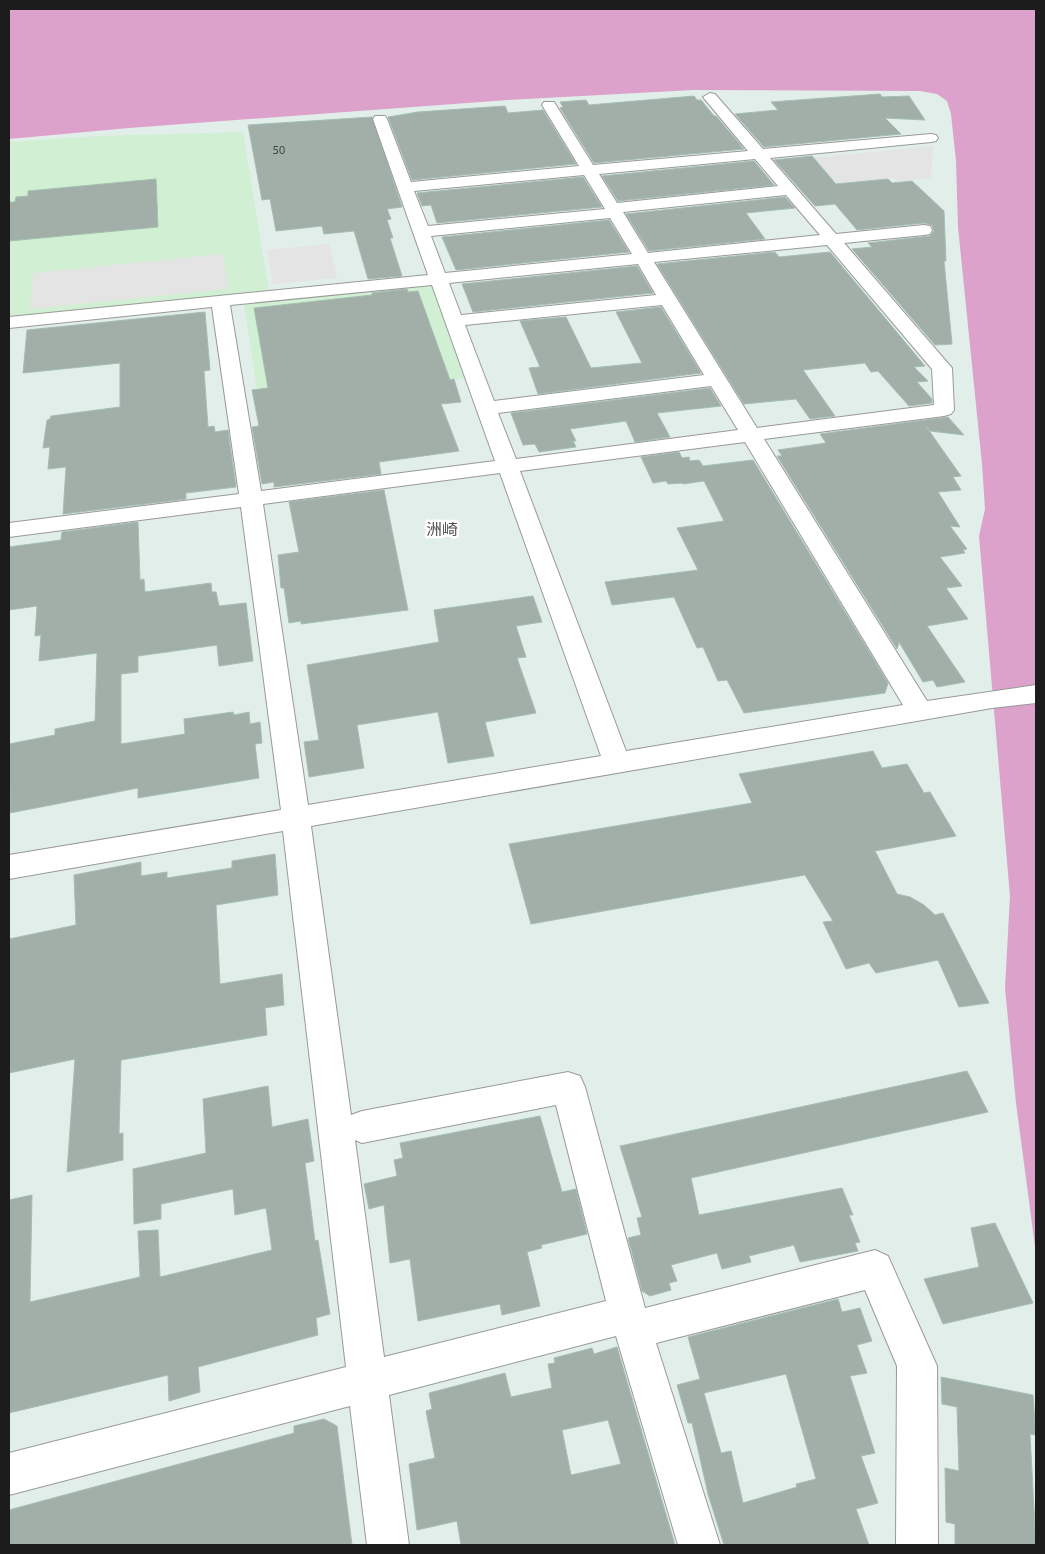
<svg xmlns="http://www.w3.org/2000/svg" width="1045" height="1554" font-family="'Exo 2','Noto Sans JP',sans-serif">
	<rect width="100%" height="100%" fill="#e2eeea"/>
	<g fill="#d0efd3">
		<polygon points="243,132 269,292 9,318 9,142 99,136"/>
		<polygon points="433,284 469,378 259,403 244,303"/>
	</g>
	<g fill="#e4e4e4">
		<polygon points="933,146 931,178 897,181 894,178 864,181 842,187 833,178 797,181 782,161"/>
		<polygon points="329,244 337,278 273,284 267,250"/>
		<polygon points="223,254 228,289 30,309 33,273"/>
	</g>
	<polygon fill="#dca2cc" points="9,9 1036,9 1036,1254 1016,1103 1005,988 1010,896 979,536 985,509 982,464 958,227 956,161 951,114 947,101 937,94 920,91 693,90 508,100 129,128 9,139"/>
	<g fill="#a1afa8" stroke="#a4bfb1" fill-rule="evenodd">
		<polygon points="880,94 882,97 909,96 925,120 885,118 901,134 764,147 735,114 778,110 771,102"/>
		<polygon points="694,96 697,100 701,100 714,116 716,116 744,149 594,163 560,108 563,107 560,102 586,100 589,105"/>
		<polygon points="505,106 508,113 543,110 576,164 412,180 388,117 418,112"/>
		<polygon points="372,117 402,207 387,209 391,219 387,220 393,238 390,238 402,276 368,279 354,231 324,234 322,226 276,231 270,199 262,200 248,125"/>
		<polygon points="812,156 836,184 888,179 892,183 912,181 944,211 946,261 944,261 952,344 935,345 852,249 872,247 868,243 930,236 934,231 932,225 924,223 857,230 835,204 815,206 774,160"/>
		<polygon points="754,161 774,185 618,201 602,176"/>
		<polygon points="583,177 602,207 437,223 431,205 422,206 417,193"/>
		<polygon points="156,179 158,227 9,241 9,202 15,202 16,197 28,196 28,191"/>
		<polygon points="785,197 795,208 746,213 765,239 649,251 626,214"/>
		<polygon points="609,220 629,252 456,270 442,237"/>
		<polygon points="775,252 779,257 830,252 925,366 914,367 928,381 917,382 932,399 932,403 909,406 878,371 871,372 865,363 803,370 835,416 810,419 796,399 744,404 657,264"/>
		<polygon points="637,266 653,293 473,312 462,284"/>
		<polygon points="407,289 408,292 418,291 450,380 454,379 461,402 441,404 459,451 379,462 381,474 274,487 274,482 262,484 252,427 259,426 252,390 268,388 254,308 372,295 372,293"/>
		<polygon points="661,307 701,373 538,394 529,368 540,367 520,321 566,317 591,368 642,363 616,312"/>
		<polygon points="205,312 210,370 204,371 208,427 214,426 215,432 228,430 236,487 186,493 186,499 63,514 66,467 48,469 50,447 43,448 47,420 50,419 51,416 120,407 120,363 23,373 27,330"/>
		<polygon points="710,388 721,406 657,413 670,437 635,442 626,421 570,429 576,441 573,441 576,447 539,452 535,444 523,445 511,413"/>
		<polygon points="948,417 964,435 930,431 925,425 961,476 953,477 961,490 938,492 960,527 950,526 967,549 963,550 965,553 940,557 962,586 946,588 968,619 927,626 965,682 937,687 933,680 923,682 899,642 897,649 777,456 782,456 778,450 826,443 820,434"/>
		<polygon points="679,452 682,458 689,457 690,461 699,460 703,466 753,460 888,683 885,693 744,713 727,680 718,681 703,647 697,648 674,597 612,605 605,582 698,570 677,528 724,521 704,481 683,484 682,483 668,484 666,481 653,483 641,457"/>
		<polygon points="384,490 408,610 301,624 301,621 289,623 284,588 281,588 278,555 299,552 289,502"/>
		<polygon points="138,522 140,580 144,579 145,592 211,583 212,592 216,592 219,606 246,603 253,661 219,666 217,645 138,656 138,672 121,674 121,744 185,734 184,719 233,712 234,715 249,712 250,724 260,722 262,743 255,744 259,778 138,798 138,788 10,813 9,744 55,735 55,729 95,721 97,653 39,661 41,635 35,636 37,606 9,610 9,547 61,540 62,532"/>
		<polygon points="533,596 542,622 516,626 526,657 517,658 536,713 485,722 494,756 448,763 438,712 357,725 364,768 309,777 304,742 319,740 307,665 439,642 434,610"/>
		<polygon points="873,751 882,768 907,764 924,793 930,792 956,836 875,851 897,894 910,897 924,905 935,915 943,913 989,1003 959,1007 938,960 876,973 869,963 846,969 823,922 833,921 805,875 531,924 509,844 752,803 739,774"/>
		<polygon points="275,854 278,895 216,905 220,984 282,974 284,1005 265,1008 267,1035 121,1060 119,1134 123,1133 123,1160 67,1172 75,1059 9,1073 9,939 76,925 74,875 141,862 141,876 167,872 167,878 232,868 232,861"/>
		<polygon points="967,1071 988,1112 691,1178 699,1215 842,1188 853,1215 849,1215 860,1242 855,1243 858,1251 800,1262 794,1245 749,1256 751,1262 722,1269 717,1253 671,1265 677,1281 669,1283 671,1290 650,1296 642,1291 628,1238 641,1235 637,1218 642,1217 620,1146"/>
		<polygon points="268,1086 272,1127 308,1119 314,1161 305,1163 315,1241 318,1240 330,1314 316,1318 318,1335 198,1367 200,1392 169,1401 168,1375 9,1413 9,1200 32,1195 30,1302 140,1277 138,1231 158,1230 160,1277 272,1250 266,1208 235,1215 233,1189 161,1204 161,1219 134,1224 133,1169 206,1153 203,1099"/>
		<polygon points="540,1116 562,1192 576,1189 587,1234 541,1245 542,1248 527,1252 540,1306 502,1315 500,1304 418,1321 410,1259 390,1263 384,1205 369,1209 364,1184 397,1176 394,1160 403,1158 400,1143"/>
		<polygon points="995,1223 1033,1303 943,1324 924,1279 979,1267 971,1228"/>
		<path d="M838,1299L842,1312L860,1308L872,1341L857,1345L867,1373L850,1376L875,1453L861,1456L878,1503L856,1509L869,1545H724L708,1494L692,1423H688L677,1385L700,1379L688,1337ZM786,1374L816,1479L796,1484L797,1487L743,1503L731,1451L721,1453L704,1393Z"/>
		<path d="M617,1347L675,1545H461L457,1521L417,1530L409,1464L435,1458L426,1411L432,1409L429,1393L505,1373L511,1397L552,1388L548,1364L555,1363L554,1358L592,1348L594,1354ZM608,1420L621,1464L571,1475L562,1430Z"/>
		<polygon points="941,1377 1033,1395 1036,1435 1030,1434 1036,1545 955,1545 955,1524 946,1522 945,1468 959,1471 957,1407 942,1404"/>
		<polygon points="324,1419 337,1426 352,1545 9,1545 9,1510 294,1433 294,1426"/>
	</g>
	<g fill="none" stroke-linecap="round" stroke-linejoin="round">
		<g stroke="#999" stroke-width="2">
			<path id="minor" d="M710,93L715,94L763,149L931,134L936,135L938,138L936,141L931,142L770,158L836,234L924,225L930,226L932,230L930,234L924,235L844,243L952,368L954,410L951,414L944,416L764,439L927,701L1036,685V703L992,708L311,826L351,1115L362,1111L568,1072L580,1076L585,1087L645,1308L875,1250L888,1256L937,1366L938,1545H896L897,1366L865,1290L656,1343L720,1545H678L616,1336L389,1395L409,1545H367L350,1406L9,1495V1453L346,1367L283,831L9,879V855L281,810L241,507L9,537V523L239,494L212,307L9,328V317L428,275L373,119L375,116H385L387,119L411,182L579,166L542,105L544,102H554L593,165L748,151L703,97ZM755,159L778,186L617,203L599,174ZM584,175L605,209L428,226L414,191ZM786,195L820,235L648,253L623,212ZM610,218L632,254L445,273L431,236ZM827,245L932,369L934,405L757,428L654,262ZM638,264L656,295L461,315L449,283ZM432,285L495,461L261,491L230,305ZM662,305L704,375L494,401L465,325ZM711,386L738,430L516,459L498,413ZM745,442L903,705L626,751L520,471ZM500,473L601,756L308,805L263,504ZM556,1105L606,1301L384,1357L355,1140L362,1143Z"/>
		</g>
		<use href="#minor" fill="#fff" fill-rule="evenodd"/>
	</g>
	<g text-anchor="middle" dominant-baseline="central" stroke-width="5" stroke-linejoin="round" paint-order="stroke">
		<g font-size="11" fill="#3d413f">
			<text x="279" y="149">50</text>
		</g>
		<g font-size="16" fill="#4f4f4f" stroke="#fff">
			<text x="442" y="528">洲崎</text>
		</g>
	</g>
	<rect width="1045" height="1554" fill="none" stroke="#1c1c1c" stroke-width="20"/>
</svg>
